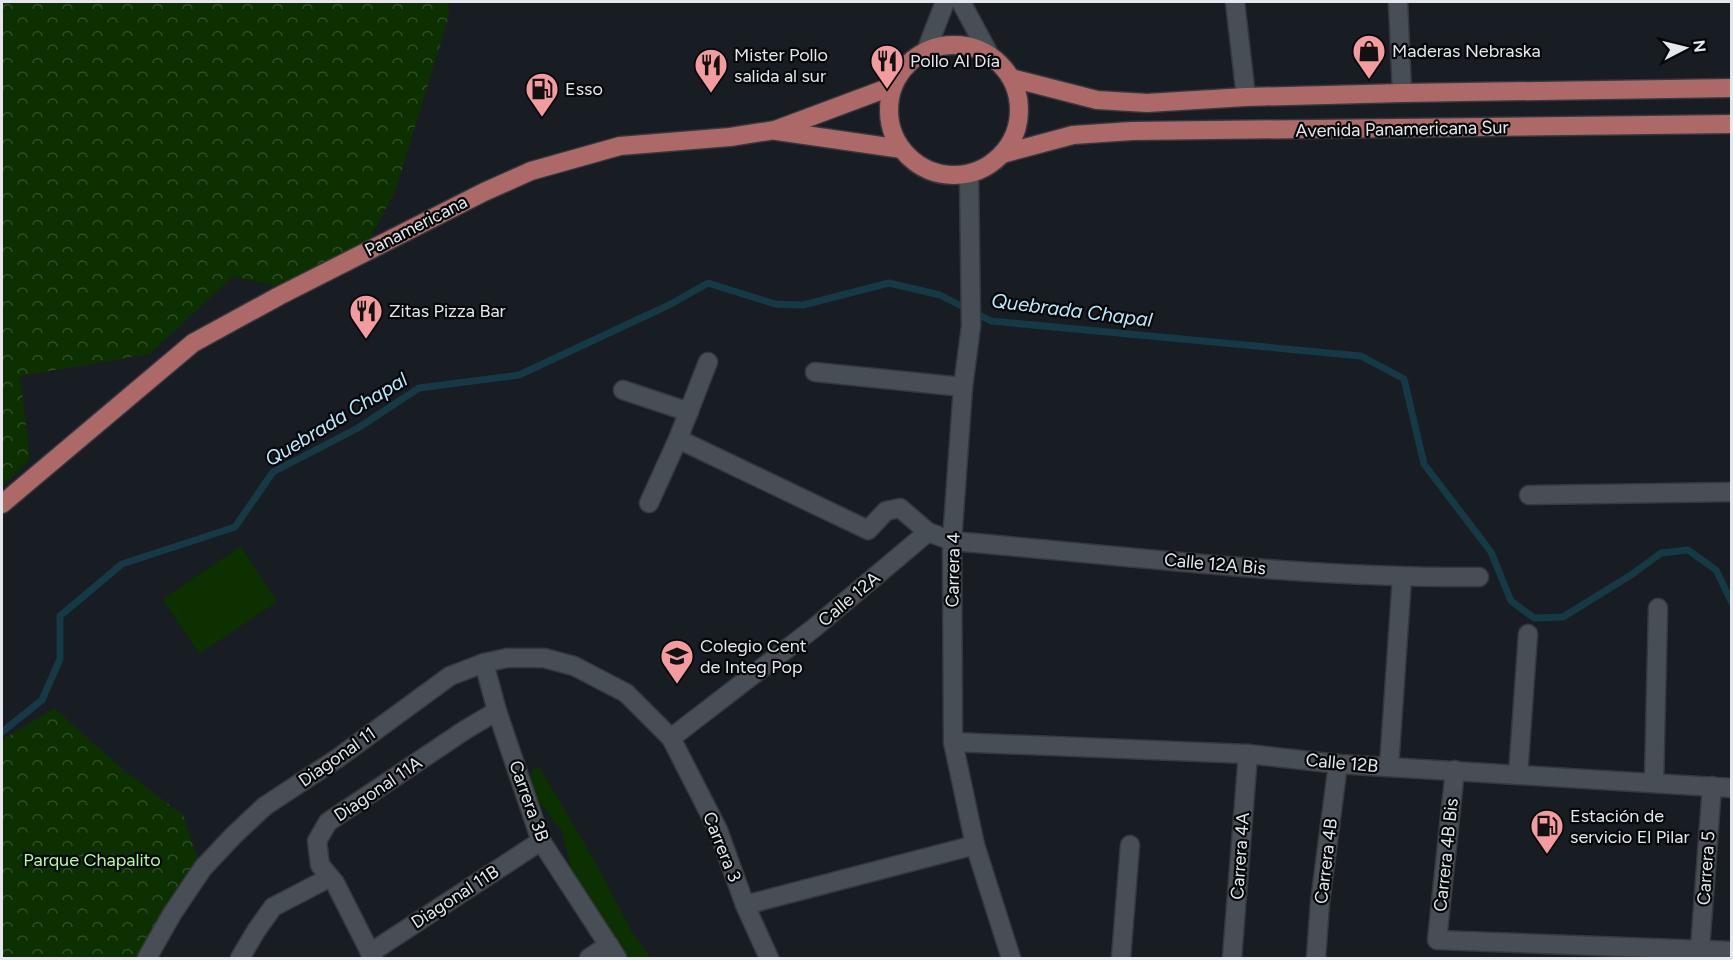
<svg xmlns="http://www.w3.org/2000/svg" width="1733" height="960" font-family="Figtree,sans-serif">
	<defs>
		<pattern id="forest-crowns" width="20" height="18" patternUnits="userSpaceOnUse" patternTransform="scale(1.5)"><rect width="20" height="18" fill="#0c3000"/><path d="M2 6a3 3 0 1 1 6 0M12 15a3 3 0 1 1 6 0" fill="none" stroke="#2f4e26"/></pattern>
	</defs>
	<rect width="100%" height="100%" fill="#181c23"/>
	<g fill="#0c3000">
		<polygon points="241,546 277,602 199,654 162,599"/>
		<polygon points="539,766 598,867 632,932 651,958 629,958 571,869 562,831 535,797 530,772"/>
	</g>
	<g fill="url(#forest-crowns)">
		<polygon points="2,2 448,2 449,16 396,189 365,249 295,291 233,276 150,354 20,376 30,459 2,487"/>
		<polygon points="54,708 125,771 183,815 194,848 200,862 144,944 137,958 2,958 2,740"/>
	</g>
	<g fill="none" stroke-linecap="round" stroke-linejoin="round">
		<polyline stroke="#153945" stroke-width="7" points="2,732 42,700 60,659 60,616 122,564 235,527 273,472 358,428 419,388 519,375 671,304 708,283 775,304 803,305 889,283 940,295 991,321 1361,356 1404,379 1424,464 1491,552 1511,601 1534,618 1563,617 1631,575 1661,553 1688,550 1716,570 1732,603"/>
		<g stroke="#35383e" stroke-width="21">
			<g id="minor">
				<polyline points="961,2 989,54"/>
				<polyline points="1235,2 1246,97"/>
				<polyline points="1398,2 1402,93"/>
				<polyline points="926,51 945,2"/>
				<polyline points="969,174 971,326 963,387 952,541 953,742 975,845 1011,958"/>
				<polyline points="815,372 963,387"/>
				<polyline points="623,390 689,412"/>
				<polyline points="678,439 868,530 886,511 900,508 928,532"/>
				<polyline points="1529,495 1732,492"/>
				<polyline points="649,503 678,439 708,362"/>
				<polyline points="484,663 497,711 541,841 617,958"/>
				<path d="M671,738L814,628L928,532L952,541C1127,556 1303,578 1479,577"/>
				<polyline points="953,742 1248,754 1338,764 1732,788"/>
				<polyline points="1389,767 1402,577"/>
				<polyline points="1455,770 1437,940 1732,951"/>
				<polyline points="1518,775 1528,634"/>
				<polyline points="1654,783 1658,608"/>
				<polyline points="745,905 975,845"/>
				<polyline points="1700,949 1712,786"/>
				<polyline points="370,953 541,841"/>
				<polyline points="147,958 172,914 203,868 234,835 265,806 338,758 450,676 484,663 507,658 544,658 574,666 626,693 671,738 718,830 745,905 769,958"/>
				<polyline points="240,958 256,931 273,907 325,880 331,879"/>
				<polyline points="373,958 335,883 320,865 317,841 328,822 465,730 497,711"/>
				<polyline points="589,958 609,945"/>
				<polyline points="1121,958 1130,845"/>
				<polyline points="1232,958 1248,754"/>
				<polyline points="1316,958 1320,902 1338,764"/>
			</g>
		</g>
		<g stroke="#35383e" stroke-width="21">
			<g id="major">
				<circle cx="954" cy="110" r="65"/>
				<polyline points="1011,78 1097,100 1147,103 1246,97 1402,93 1732,88"/>
				<polyline points="777,131 902,149"/>
				<polyline points="1002,154 1073,135 1132,131 1732,124"/>
				<polyline points="2,504 193,343 279,296 484,192 531,171 620,146 730,137 775,130 893,86"/>
			</g>
		</g>
		<use href="#minor" stroke="#484e55" stroke-width="18"/>
		<use href="#major" stroke="#ad6868" stroke-width="18"/>
	</g>
	<defs>
		<g id="shop-pin" transform="scale(1.725)"><path d="M0 17L-7.5 6A9.5 9.5 0 1 1 7.5 6Z" fill="#f49b9f" stroke="#050709"/><path d="M-5-2.5h2.3a2.7 3.5 0 0 1 5.4 0H5L5.5 6h-11ZM-1.5-2.5h3a1.5 2.3 0 0 0-3 0Z" fill="#111"/></g>
		<g id="restaurant-pin" transform="scale(1.725)"><path d="M0 17L-7.5 6A9.5 9.5 0 1 1 7.5 6Z" fill="#f49b9f" stroke="#050709"/><path d="M-5-6h1v4h1v-4h1v4h1v-4h1v5L-1.5 .5V6h-2V.5L-5-1ZM5-6V6H3V1.5H1.5Q1.5-4 5-6Z" fill="#111"/></g>
		<g id="fuel-pin" transform="scale(1.725)"><path d="M0 17L-7.5 6A9.5 9.5 0 1 1 7.5 6Z" fill="#f49b9f" stroke="#050709"/><path d="M-5.5-6h7V0h2V4h1.3V-2.5L3-4.5l.8-.8L6-3V5H2.5V1h-1V6h-7ZM-4.2-4.7v3.2H.2V-4.7Z" fill="#111"/></g>
		<g id="school-pin" transform="scale(1.725)"><path d="M0 17L-7.5 6A9.5 9.5 0 1 1 7.5 6Z" fill="#f49b9f" stroke="#050709"/><path d="M0-5L7-2L0 1L-7-2ZM-4 1L0 2.5L4 1V4Q0 6-4 4Z" fill="#111"/></g>
	</defs>
	<g fill-rule="evenodd">
		<use href="#shop-pin" x="1369" y="51"/>
		<use href="#restaurant-pin" x="887" y="61"/>
		<use href="#restaurant-pin" x="711" y="65"/>
		<use href="#fuel-pin" x="542" y="89"/>
		<use href="#restaurant-pin" x="366" y="311"/>
		<use href="#school-pin" x="677" y="656"/>
		<use href="#fuel-pin" x="1547" y="826"/>
	</g>
	<g text-anchor="middle" dominant-baseline="central" stroke-width="4.5" stroke-linejoin="round" paint-order="stroke">
		<g font-size="18" fill="#e4e8ed" stroke="#050709" text-anchor="start">
			<text x="1392" y="51">Maderas Nebraska</text>
			<text x="734" y="55">Mister Pollo<tspan x="734" dy="21">salida al sur</tspan></text>
			<text x="910" y="61">Pollo Al Día</text>
			<text x="565" y="89">Esso</text>
			<text x="389" y="311">Zitas Pizza Bar</text>
			<text x="700" y="646">Colegio Cent<tspan x="700" dy="21">de Integ Pop</tspan></text>
			<text x="1570" y="816">Estación de<tspan x="1570" dy="21">servicio El Pilar</tspan></text>
		</g>
		<g font-size="18" fill="#e4e8ed" stroke="#050709">
			<text transform="translate(1402 129) rotate(-1)">Avenida Panamericana Sur</text>
			<text transform="translate(416 226) rotate(-27)">Panamericana</text>
			<text transform="translate(1215 564) rotate(5)">Calle 12A Bis</text>
			<text transform="translate(953 570) rotate(-89)">Carrera 4</text>
			<text transform="translate(849 599) rotate(-40)">Calle 12A</text>
			<text transform="translate(337 757) rotate(-35)">Diagonal 11</text>
			<text transform="translate(1342 763) rotate(5)">Calle 12B</text>
			<text transform="translate(378 789) rotate(-34)">Diagonal 11A</text>
			<text transform="translate(529 801) rotate(70)">Carrera 3B</text>
			<text transform="translate(722 847) rotate(68)">Carrera 3</text>
			<text transform="translate(1446 855) rotate(-84)">Carrera 4B Bis</text>
			<text transform="translate(1240 856) rotate(-86)">Carrera 4A</text>
			<text transform="translate(1326 861) rotate(-83)">Carrera 4B</text>
			<text transform="translate(1706 868) rotate(-86)">Carrera 5</text>
			<text transform="translate(455 897) rotate(-33)">Diagonal 11B</text>
		</g>
		<g font-size="18" fill="#b3fb9b" stroke="#050709">
			<text x="92" y="860">Parque Chapalito</text>
		</g>
		<g font-size="20" font-style="italic" fill="#b7eafd" stroke="#050709">
			<text transform="translate(1072 310) rotate(7)">Quebrada Chapal</text>
			<text transform="translate(336 419) rotate(-31)">Quebrada Chapal</text>
		</g>
	</g>
	<rect width="1733" height="960" fill="none" stroke="#e4e8ed" stroke-width="6"/>
	<g transform="translate(1685 48) rotate(83)" stroke="#050709" stroke-width="4.5" paint-order="stroke">
	<path d="M0-4.5L10 22L0 15L-10 22Z" fill="#e4e8ed"/>
	<text y="-9" font-size="16" font-weight="bold" text-anchor="middle" fill="#e4e8ed">N</text>
	</g>
</svg>
